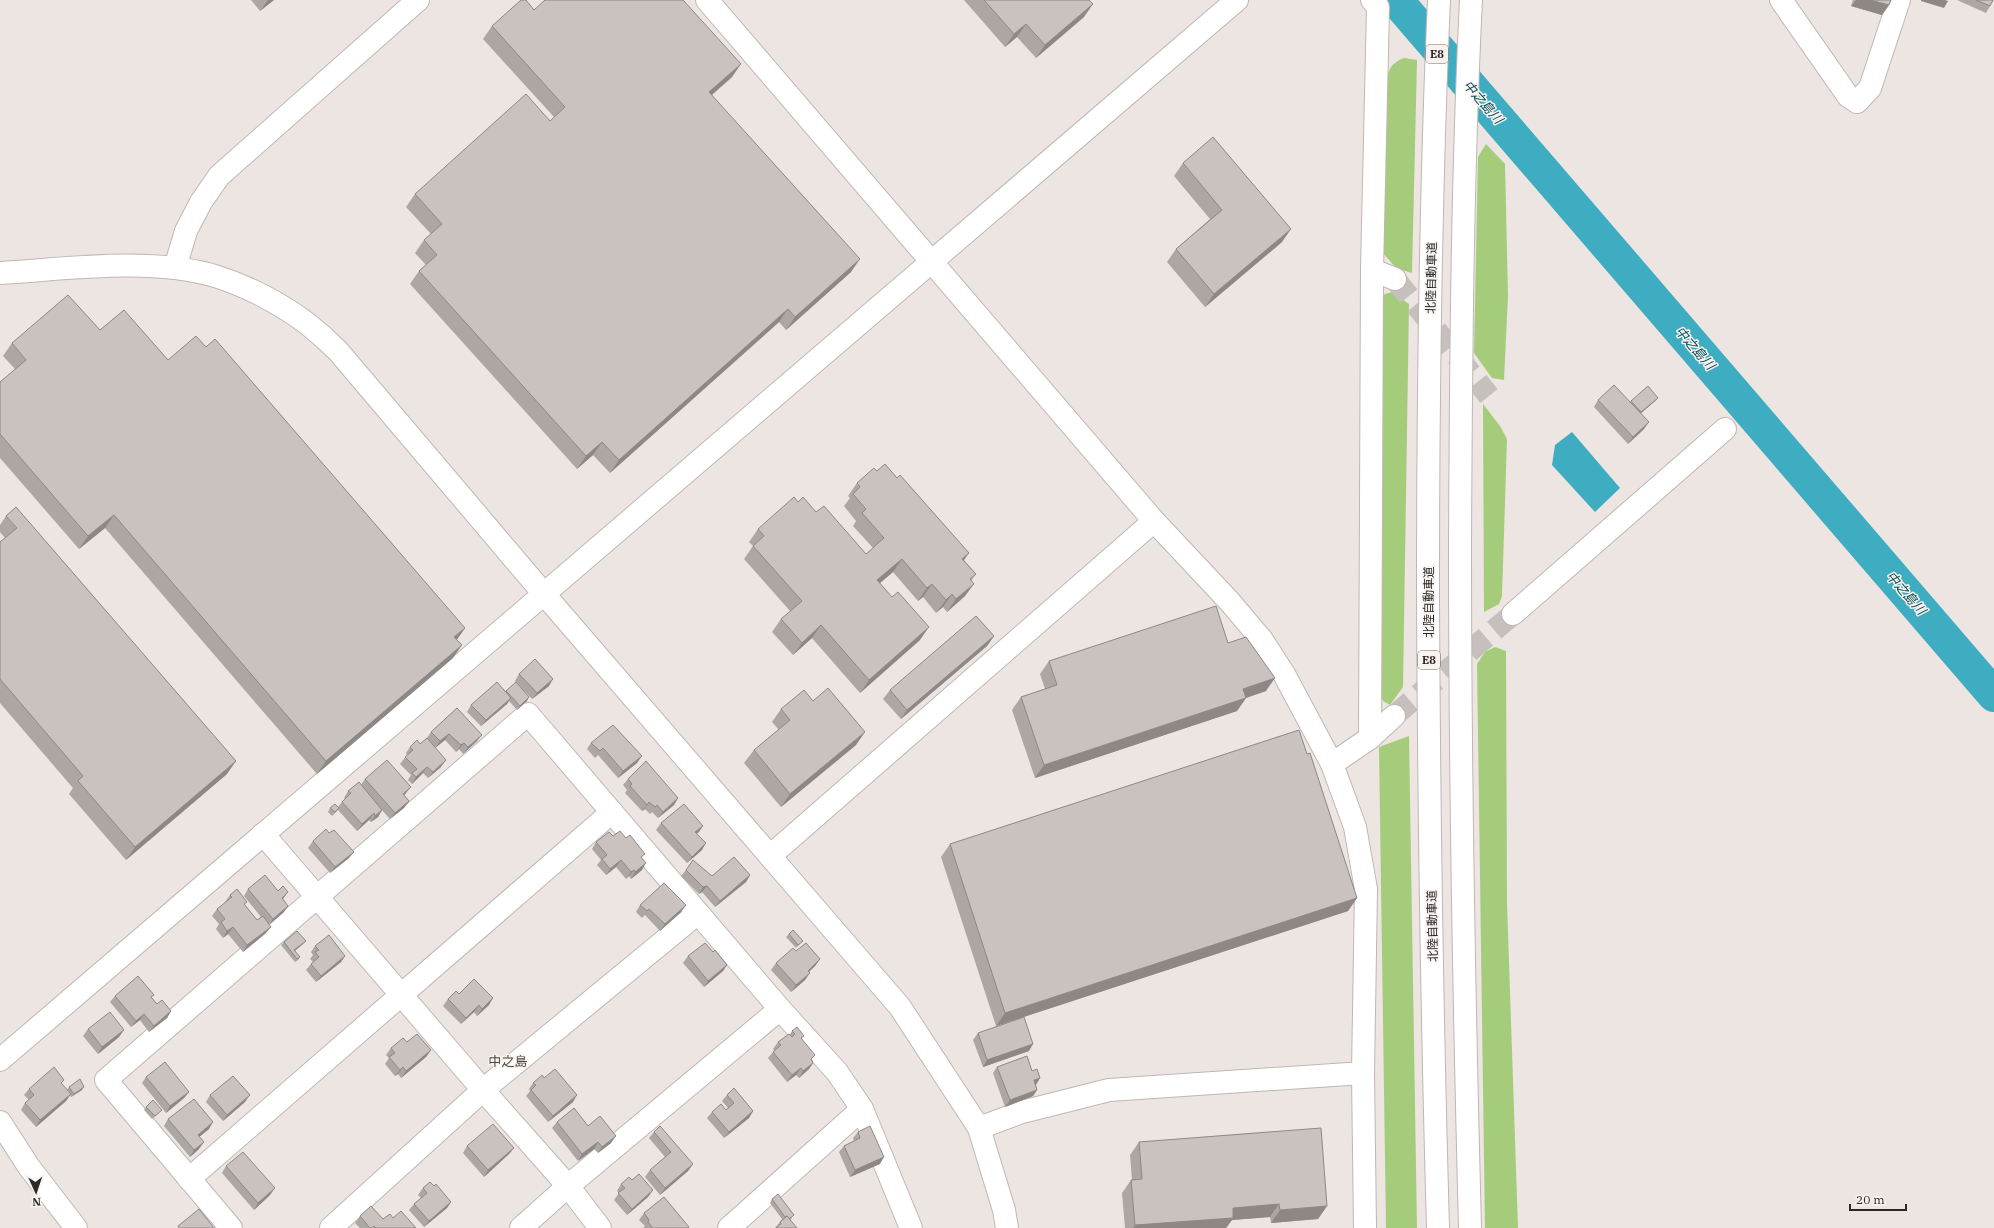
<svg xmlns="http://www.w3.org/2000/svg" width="1994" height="1228" font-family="'IBM Plex Serif','Noto Sans JP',serif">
	<rect width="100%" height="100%" fill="#ece5e2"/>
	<g fill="#a5cc7a">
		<path d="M1404,58L1417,60L1412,273L1396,268L1383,253L1386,83C1389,69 1390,64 1404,58Z"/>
		<polygon points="1486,144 1505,164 1508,296 1504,380 1492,378 1474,353 1478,157"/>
		<polygon points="1392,292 1409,304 1403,687 1390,705 1383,701 1379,690 1382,295"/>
		<polygon points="1483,404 1500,426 1507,439 1502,596 1499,604 1484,612"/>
		<polygon points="1495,647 1506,651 1507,903 1518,1228 1485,1228 1477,664 1485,652"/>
		<polygon points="1409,736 1417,1228 1386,1228 1379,747"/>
	</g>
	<polygon fill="#3eadc2" points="1572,432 1620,488 1595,512 1552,465 1555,445"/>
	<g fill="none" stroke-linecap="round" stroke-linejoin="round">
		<polyline stroke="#3eadc2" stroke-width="34" points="1396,0 1994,695"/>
		<g stroke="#c5bfbd" stroke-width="22" stroke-dasharray="22 11" stroke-linecap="butt">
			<polyline points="1395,279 1489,396"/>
			<polyline points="1394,716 1513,614"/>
		</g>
		<g stroke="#beb7b4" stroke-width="24">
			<g id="minor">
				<polyline points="707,0 1154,521 1230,602 1262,640 1284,674 1332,764 1355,827 1366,889 1363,1073 1365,1228"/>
				<polyline points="1781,0 1848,96 1857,102 1870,88 1899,0"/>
				<polyline points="175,268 186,231 201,202 219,176 418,0"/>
				<polyline points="1372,270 1395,279"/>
				<path d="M0,273C67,269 150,257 215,276C247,286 282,304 309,325C319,333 329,342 338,351L544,594L900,1007L979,1128L1004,1210L1007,1228"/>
				<polyline points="1513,614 1725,429"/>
				<polyline points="1370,738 1372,270 1378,7 1372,0"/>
				<polyline points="1332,764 1370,738 1394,716"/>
				<polyline points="263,834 483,1090 568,1186 600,1228"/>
				<polyline points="770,856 1154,521"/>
				<path d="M0,1060C412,706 823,351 1237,0"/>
				<polyline points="0,1122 29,1167 76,1228"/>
				<polyline points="979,1128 1022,1112 1109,1090 1363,1073"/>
				<polyline points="189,1179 612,812"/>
				<polyline points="231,1228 106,1080 528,714 780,1009 837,1072 862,1109 911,1228"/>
				<polyline points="331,1228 483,1090 698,913"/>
				<polyline points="521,1228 568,1186 780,1009"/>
				<polyline points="729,1228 862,1109"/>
			</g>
		</g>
		<g stroke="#beb7b4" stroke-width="24">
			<g id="highway">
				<path d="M1438,1228C1432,1018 1429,808 1428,599C1428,399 1430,199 1439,0"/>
				<path d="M1470,1228C1464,1000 1460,771 1460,543C1461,362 1462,181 1471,0"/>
			</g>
		</g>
		<use href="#minor" stroke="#fff" stroke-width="22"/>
		<use href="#highway" stroke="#fff" stroke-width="22"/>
	</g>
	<g fill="#ada7a4">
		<polygon points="251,0 274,0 260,11"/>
		<polygon points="964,0 1089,0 1084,17 1036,58 1017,37 1005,47"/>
		<polygon points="1853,0 1891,0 1889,5 1882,15 1851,6"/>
		<polygon points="1957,0 1993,0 1990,6 1986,13"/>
		<polygon points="534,10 732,77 712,95 851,272 786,330 779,322 610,473 593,455 577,469 410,284 419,271 426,265 415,253 424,240 431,234 406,207 415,194 550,121 554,117 483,39 492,26"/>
		<polygon points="1183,163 1282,242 1205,307 1167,262 1176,249 1210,219 1174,176"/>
		<polygon points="100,330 168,360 465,628 457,639 453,658 317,774 105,528 79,549 0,458 0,382 15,369 3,356 12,343"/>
		<polygon points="1658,398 1655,401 1641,413 1644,429 1628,444 1594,407 1598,400 1630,402 1631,401"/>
		<polygon points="857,483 964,560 976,574 971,581 965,596 947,612 943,607 936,613 923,597 918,601 893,572 880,583 920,640 860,693 812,638 793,655 772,632 781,619 790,611 744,559 753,546 749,542 758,529 798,502 816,512 866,554 873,548 853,526 856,521 844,506 850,498 848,496"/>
		<polygon points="6,516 227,774 126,860 69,794 73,788 0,703 0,542 5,538 0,532 0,525"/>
		<polygon points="994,636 987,646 901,719 883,699 890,690"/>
		<polygon points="1228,643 1266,691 1246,698 1237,711 1035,778 1012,710 1021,697 1045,689 1040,674 1049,661"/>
		<polygon points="519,674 549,686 532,699 515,681"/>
		<polygon points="505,691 527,701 517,710 509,701 507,704 481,726 467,712 471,705"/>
		<polygon points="813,701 856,745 781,807 744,763 754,750 779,730 772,722 781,709"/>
		<polygon points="457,708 477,741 463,754 459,749 456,752 445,740 435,748 441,767 428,778 423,773 412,784 408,780 411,775 400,764 407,755 406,753 410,747 420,744 427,738 431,732"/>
		<polygon points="591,743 637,763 618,778 598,755 595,758 587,749"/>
		<polygon points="1307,754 1357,898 1348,911 996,1026 941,857 950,844"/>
		<polygon points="365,779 406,793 404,795 409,801 404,808 390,819 380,808 382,810 378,817 371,822 369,820 357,831 338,810 332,816 328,812 330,808 338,807 342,802 345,799 344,798 348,791 361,785"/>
		<polygon points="628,779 678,798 674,805 658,818 652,812 650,814 645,809 642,811 625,793 627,790 623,785"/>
		<polygon points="661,823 699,832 697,833 702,850 687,863 656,830"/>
		<polygon points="329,833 349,858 330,873 308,848 313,841"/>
		<polygon points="613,836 642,858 642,870 631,879 629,876 626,879 616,867 606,875 597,865 601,860 592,849 596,842"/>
		<polygon points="686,870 712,876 750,875 746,882 715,907 702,892 699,894 681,876"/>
		<polygon points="248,889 283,899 284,912 269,925 266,933 243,952 228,934 223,938 216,929 219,924 212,916 217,909 226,902 225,902 230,895 245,905 257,920 261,917 244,896"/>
		<polygon points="640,905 681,912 660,931 645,915 642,918 636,912"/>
		<polygon points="789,934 800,944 796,948 786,937"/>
		<polygon points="284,942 303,944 295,951 300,957 298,960 295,962 281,945"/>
		<polygon points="315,946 345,956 341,962 316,982 306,970 311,964 313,962 310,959 313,955 311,952"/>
		<polygon points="796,951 820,959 815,966 809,972 805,980 791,992 771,970 776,963"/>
		<polygon points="713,952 727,965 723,971 704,987 683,963 688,956"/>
		<polygon points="459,994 489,1005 477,1016 474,1012 461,1024 443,1006 448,999"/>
		<polygon points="115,996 152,998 157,1004 171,1011 167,1018 149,1032 140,1020 131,1027 110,1002"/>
		<polygon points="88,1029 119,1037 98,1054 83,1036"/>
		<polygon points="792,1031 802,1039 812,1060 813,1063 809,1069 799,1078 796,1075 787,1082 768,1058 773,1052 774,1050 773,1049 778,1042 790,1034"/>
		<polygon points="978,1033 1029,1051 983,1067 973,1040"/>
		<polygon points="407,1042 431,1050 426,1057 401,1078 398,1074 395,1076 385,1064 389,1058 386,1055 391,1048"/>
		<polygon points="997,1067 1032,1071 1037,1090 1033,1096 1005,1107 993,1073"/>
		<polygon points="146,1077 189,1092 184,1098 166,1113 142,1083"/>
		<polygon points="544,1078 573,1102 548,1122 526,1096 530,1091 529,1089 533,1083"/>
		<polygon points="62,1084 67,1090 69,1087 82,1090 71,1097 70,1095 66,1101 36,1127 21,1110 25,1103 29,1100 24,1095 29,1089"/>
		<polygon points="210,1095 245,1102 223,1121 206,1102"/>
		<polygon points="727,1095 753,1111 749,1118 724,1138 707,1118 712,1112 726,1110 728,1108 722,1101"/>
		<polygon points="146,1107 159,1113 152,1119 144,1110"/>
		<polygon points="168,1119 209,1129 199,1137 199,1149 190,1157 164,1126"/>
		<polygon points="557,1122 588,1126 611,1143 598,1153 594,1149 578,1161 552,1128"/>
		<polygon points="654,1132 693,1164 688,1171 660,1195 645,1177 650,1170 665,1157 649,1138"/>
		<polygon points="858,1132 880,1164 850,1177 839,1152 844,1146 854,1141 853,1138"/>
		<polygon points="1139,1142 1327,1206 1318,1219 1271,1223 1270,1217 1232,1220 1226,1228 1125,1228 1122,1193 1131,1180 1132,1180 1130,1155"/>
		<polygon points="467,1146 514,1148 509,1154 484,1177 463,1153"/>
		<polygon points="226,1166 270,1195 254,1210 222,1173"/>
		<polygon points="632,1180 653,1190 648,1197 627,1215 614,1200 619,1193 617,1191 621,1184"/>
		<polygon points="434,1186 451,1202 447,1208 424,1227 409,1210 414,1204 421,1198 418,1195 423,1188"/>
		<polygon points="772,1199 792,1218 790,1220 797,1228 775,1228 780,1222 782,1219 770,1203"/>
		<polygon points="644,1213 688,1228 643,1228 645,1226 639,1220"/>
		<polygon points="360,1216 383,1219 393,1218 416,1228 360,1228 355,1223"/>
	</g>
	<g fill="#8d8886">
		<polygon points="268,0 274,0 260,11"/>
		<polygon points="1856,0 1870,0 1889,5 1882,15 1851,6"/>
		<polygon points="1921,0 1945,0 1948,1 1944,8 1921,1"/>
		<polygon points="1093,4 1084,17 1036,58 1045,45"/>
		<polygon points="1026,24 1017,37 1005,47 1014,34"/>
		<polygon points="741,64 732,77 700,105 709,92"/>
		<polygon points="1291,229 1282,242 1205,307 1214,294"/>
		<polygon points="860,259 851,272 786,330 795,317"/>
		<polygon points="788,309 779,322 610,473 619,460"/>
		<polygon points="1658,398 1655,401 1639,415 1641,412"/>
		<polygon points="1649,422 1644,429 1628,444 1633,437"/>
		<polygon points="602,442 593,455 577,469 586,456"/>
		<polygon points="114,515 105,528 79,549 88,536"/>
		<polygon points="969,553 960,566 962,559"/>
		<polygon points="902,559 893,572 868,593 877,580"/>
		<polygon points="932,584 923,597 918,601 927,588"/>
		<polygon points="974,584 965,596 947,612 956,599"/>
		<polygon points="952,594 943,607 936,613 946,600"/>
		<polygon points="821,625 812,638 793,655 802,643"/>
		<polygon points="929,627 920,640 860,693 869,680"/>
		<polygon points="465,628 456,641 454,637"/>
		<polygon points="994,636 987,646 901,719 907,710"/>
		<polygon points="462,645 453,658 317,774 326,761"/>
		<polygon points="1275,678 1266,691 1234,702 1243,689"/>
		<polygon points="553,679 549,686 532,699 537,693"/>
		<polygon points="529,697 527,701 517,710 520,706"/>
		<polygon points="511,698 507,704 481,726 486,720"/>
		<polygon points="1246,698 1237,711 1035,778 1044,765"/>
		<polygon points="865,732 856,745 781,807 790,794"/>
		<polygon points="449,734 445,740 435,748 440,741"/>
		<polygon points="482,735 477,741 463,754 468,747"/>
		<polygon points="464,743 459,749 456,752 461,745"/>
		<polygon points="642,756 637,763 618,778 623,771"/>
		<polygon points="446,760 441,767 428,778 433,772"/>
		<polygon points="236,761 227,774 126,860 135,847"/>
		<polygon points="427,767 423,773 412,784 416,777"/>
		<polygon points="411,787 406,793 398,801 403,794"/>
		<polygon points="678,798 674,805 658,818 663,812"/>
		<polygon points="409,801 404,808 390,819 395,813"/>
		<polygon points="649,802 645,809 642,811 647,805"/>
		<polygon points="382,810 378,817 371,822 375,816"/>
		<polygon points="374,813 369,820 357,831 362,824"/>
		<polygon points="703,826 699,832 691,838 695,832"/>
		<polygon points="706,843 702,850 687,863 692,857"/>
		<polygon points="354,852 349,858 330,873 335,867"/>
		<polygon points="621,860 616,867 606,875 610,869"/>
		<polygon points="646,863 642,870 631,879 635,872"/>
		<polygon points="634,870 629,876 626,879 631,872"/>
		<polygon points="750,875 746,882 715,907 720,901"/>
		<polygon points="707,886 702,892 699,894 703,887"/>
		<polygon points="288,892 283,899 277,905 282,898"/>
		<polygon points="1357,898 1348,911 996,1026 1005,1013"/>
		<polygon points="686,905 681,912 660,931 665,924"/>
		<polygon points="288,906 284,912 269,925 273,919"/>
		<polygon points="233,927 228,934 223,938 227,931"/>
		<polygon points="271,927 266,933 243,952 247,945"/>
		<polygon points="306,941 303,944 292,953 294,950"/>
		<polygon points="345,956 341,962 316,982 321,976"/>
		<polygon points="820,959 815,966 803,977 808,971"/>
		<polygon points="727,965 723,971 704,987 708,981"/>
		<polygon points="810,973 805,980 791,992 796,985"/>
		<polygon points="493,998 489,1005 477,1016 482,1009"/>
		<polygon points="479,1005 474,1012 461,1024 466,1018"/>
		<polygon points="171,1011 167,1018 149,1032 154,1026"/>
		<polygon points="144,1014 140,1020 131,1027 136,1021"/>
		<polygon points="124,1030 119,1037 98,1054 102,1047"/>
		<polygon points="1033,1044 1029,1051 983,1067 987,1060"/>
		<polygon points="431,1050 426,1057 401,1078 406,1071"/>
		<polygon points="813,1063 809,1069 799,1078 803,1071"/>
		<polygon points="403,1067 398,1074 395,1076 400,1070"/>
		<polygon points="801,1068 796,1075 787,1082 792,1075"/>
		<polygon points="1040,1078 1036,1085 1029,1087 1034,1080"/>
		<polygon points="84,1087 82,1090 71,1097 74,1094"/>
		<polygon points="1037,1090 1033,1096 1005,1107 1010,1100"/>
		<polygon points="189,1092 184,1098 166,1113 170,1106"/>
		<polygon points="71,1094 66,1101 36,1127 40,1120"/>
		<polygon points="250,1095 245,1102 223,1121 227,1115"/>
		<polygon points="577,1095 573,1102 548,1122 553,1116"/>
		<polygon points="753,1111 749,1118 724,1138 729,1132"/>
		<polygon points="213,1122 209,1129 193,1142 198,1135"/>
		<polygon points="616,1136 611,1143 598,1153 602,1147"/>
		<polygon points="204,1142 199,1149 190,1157 194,1150"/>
		<polygon points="598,1142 594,1149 578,1161 582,1154"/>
		<polygon points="514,1148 509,1154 484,1177 488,1170"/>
		<polygon points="884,1157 880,1164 850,1177 855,1170"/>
		<polygon points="693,1164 688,1171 660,1195 665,1188"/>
		<polygon points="275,1188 270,1195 254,1210 258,1203"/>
		<polygon points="653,1190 648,1197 627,1215 632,1209"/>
		<polygon points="451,1202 447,1208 424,1227 429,1221"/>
		<polygon points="1279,1204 1270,1217 1232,1220 1226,1228 1133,1228 1135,1225 1233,1208"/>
		<polygon points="1327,1206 1318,1219 1271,1223 1280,1210"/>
	</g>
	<g fill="#c9c2bf" stroke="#8d8886">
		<polygon points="521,0 526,0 534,10 545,0 683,0 741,64 709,92 860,259 795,317 788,309 619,460 602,442 586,456 419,271 437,255 424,240 442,224 415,194 526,94 550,121 565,107 492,26"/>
		<polygon points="984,0 1089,0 1093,4 1045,45 1026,24 1014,34"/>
		<polygon points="1870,0 1891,0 1889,5"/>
		<polygon points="1976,0 1993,0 1990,6"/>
		<polygon points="1213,137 1291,229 1214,294 1176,249 1222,210 1183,163"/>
		<polygon points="68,295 100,330 124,310 168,360 196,336 206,347 215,339 465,628 454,637 462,645 326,761 114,515 88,536 0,434 0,382 26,360 12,343"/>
		<polygon points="1614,385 1649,422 1633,437 1598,400"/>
		<polygon points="1648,386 1658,398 1641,412 1631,401"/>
		<polygon points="885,464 897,478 900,475 969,553 962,559 976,574 970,579 974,584 956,599 952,594 946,600 932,584 927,588 902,559 877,580 892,597 898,592 929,627 869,680 821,625 802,643 781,619 802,601 753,546 764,536 758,529 794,497 798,502 803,497 816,512 824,506 866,554 884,538 862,513 866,509 853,494 860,487 857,483 874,468 877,471"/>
		<polygon points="16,507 236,761 135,847 78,781 83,776 0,679 0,542 17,528 6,516"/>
		<polygon points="1216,606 1228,643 1246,637 1275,678 1243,689 1246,698 1044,765 1021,697 1057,685 1049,661"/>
		<polygon points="976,616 994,636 907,710 890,690"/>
		<polygon points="535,659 553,679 537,693 519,674"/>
		<polygon points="497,682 511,698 486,720 471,705"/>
		<polygon points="516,682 529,697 520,706 506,691"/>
		<polygon points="828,688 865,732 790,794 754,750 790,720 781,709 804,690 813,701"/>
		<polygon points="457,708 482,735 468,747 464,743 461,745 449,734 440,741 431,732"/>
		<polygon points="613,725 642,756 623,771 603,748 600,751 591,743"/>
		<polygon points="1299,730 1307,754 1310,753 1357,898 1005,1013 950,844"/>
		<polygon points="427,738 446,760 433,772 427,767 416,777 412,773 417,769 405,757 413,750 410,747 417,740 420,744"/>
		<polygon points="387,760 411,787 403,794 409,801 395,813 365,779"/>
		<polygon points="646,761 678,798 663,812 657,805 655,807 649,802 647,805 630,786 632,784 628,779"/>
		<polygon points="359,782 382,810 375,816 374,813 362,824 342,802 351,793 348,791"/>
		<polygon points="335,804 339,808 335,812 330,808"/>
		<polygon points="684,804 703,826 695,832 706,843 692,857 661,823"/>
		<polygon points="326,829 329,833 334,830 354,852 335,867 313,841"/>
		<polygon points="620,831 626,838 630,835 645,854 641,857 646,863 635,872 634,870 631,872 621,860 610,869 602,859 607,855 596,842 609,832 613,836"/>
		<polygon points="734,857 750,875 720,901 707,886 703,887 686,870 693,860 712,876"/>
		<polygon points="265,875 278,891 283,886 288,892 282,898 288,906 273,919 248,889"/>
		<polygon points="664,883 686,905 665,924 649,909 647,911 640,905"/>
		<polygon points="237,889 247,902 244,904 257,920 263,916 271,927 247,945 233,927 227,931 221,922 225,919 217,909 232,897 230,895"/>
		<polygon points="793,930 803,941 798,945 789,934"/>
		<polygon points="297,931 306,941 294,950 300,957 297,959 284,942"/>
		<polygon points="329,935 345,956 321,976 311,964 319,957 315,952 319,950 315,946"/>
		<polygon points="705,943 713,952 715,950 727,965 708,981 688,956"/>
		<polygon points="806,943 820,959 808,971 810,973 796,985 776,963 793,948 796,951"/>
		<polygon points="138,976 154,995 151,997 157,1004 162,1000 171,1011 154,1026 144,1014 136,1021 115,996"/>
		<polygon points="474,979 493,998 482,1009 479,1005 466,1018 448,999 456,991 459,994"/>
		<polygon points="110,1012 124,1030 102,1047 88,1029"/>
		<polygon points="1024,1017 1033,1044 987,1060 978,1033"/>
		<polygon points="797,1027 804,1036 801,1038 815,1055 811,1059 813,1063 803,1071 801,1068 792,1075 773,1052 781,1045 778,1042 789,1034 792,1037 795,1034 792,1031"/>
		<polygon points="417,1034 431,1050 406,1071 403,1067 400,1070 389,1057 395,1053 391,1048 403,1038 407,1042"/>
		<polygon points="1027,1056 1032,1071 1037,1069 1040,1078 1034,1080 1037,1090 1010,1100 997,1067"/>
		<polygon points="165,1062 189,1092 170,1106 146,1077"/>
		<polygon points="54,1067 64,1080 61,1083 71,1094 40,1120 25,1103 34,1095 29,1089"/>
		<polygon points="555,1069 577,1095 553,1116 531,1090 536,1085 533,1083 542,1075 544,1078"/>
		<polygon points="233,1076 250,1095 227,1115 210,1095"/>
		<polygon points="80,1079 84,1087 74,1094 69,1087"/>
		<polygon points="734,1088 753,1111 729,1132 712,1112 721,1104 726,1110 734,1103 727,1095"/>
		<polygon points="194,1099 213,1122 198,1135 204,1142 194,1150 168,1119"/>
		<polygon points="153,1100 162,1110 155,1116 146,1107"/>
		<polygon points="574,1108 588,1126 600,1116 616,1136 602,1147 598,1142 582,1154 557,1122"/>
		<polygon points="493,1124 514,1148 488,1170 467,1146"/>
		<polygon points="660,1126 693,1164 665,1188 650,1170 671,1152 654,1132"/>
		<polygon points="870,1126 884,1157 855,1170 844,1146 860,1138 858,1132"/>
		<polygon points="1321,1128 1327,1206 1280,1210 1279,1204 1233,1208 1233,1218 1135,1225 1131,1180 1142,1179 1139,1142"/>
		<polygon points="243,1152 275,1188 258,1203 226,1166"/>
		<polygon points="639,1174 653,1190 632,1209 618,1193 625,1188 621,1184 629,1177 632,1180"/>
		<polygon points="430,1182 434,1186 436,1184 451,1202 429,1221 414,1204 427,1193 423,1188"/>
		<polygon points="778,1194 794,1215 789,1219 787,1216 785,1217 772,1199"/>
		<polygon points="664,1197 689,1227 688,1228 653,1228 648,1222 649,1220 644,1213"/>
		<polygon points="371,1206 383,1219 390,1214 393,1218 401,1211 416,1228 376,1228 374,1226 372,1228 370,1228 360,1216"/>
		<polygon points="199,1209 214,1228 179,1228 178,1226"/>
		<polygon points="787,1216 797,1228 776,1228 781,1224 780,1222"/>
	</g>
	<g text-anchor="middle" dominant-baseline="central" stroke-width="3" stroke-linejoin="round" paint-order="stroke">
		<g fill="#f9f3ef" stroke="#696563" stroke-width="1">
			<rect x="1426" y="45" width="22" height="18" rx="3"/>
			<rect x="1418" y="651" width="22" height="18" rx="3"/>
		</g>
		<g font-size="11" font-weight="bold" fill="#2b2827">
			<text x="1437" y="54">E8</text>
			<text x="1429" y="660">E8</text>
		</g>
		<g font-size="12" fill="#2b2827" stroke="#f9f3ef">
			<text transform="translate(1431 278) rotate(-89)">北陸自動車道</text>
			<text transform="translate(1428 602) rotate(-90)">北陸自動車道</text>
			<text transform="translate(1432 926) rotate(-91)">北陸自動車道</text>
		</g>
		<g font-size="13" font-style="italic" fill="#034853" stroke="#f9f3ef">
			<text transform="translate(1483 102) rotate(49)">中之島川</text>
			<text transform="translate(1695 348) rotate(49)">中之島川</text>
			<text transform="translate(1906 593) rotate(49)">中之島川</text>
		</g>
		<g font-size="13" fill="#4b4643" stroke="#f9f3ef">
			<text x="508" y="1061">中之島</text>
		</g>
	</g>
	<g transform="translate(36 1192) rotate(177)" stroke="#f9f3ef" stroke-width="3" paint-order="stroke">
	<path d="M0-3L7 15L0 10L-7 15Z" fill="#2b2827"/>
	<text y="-6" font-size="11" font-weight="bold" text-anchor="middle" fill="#2b2827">N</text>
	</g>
	<path d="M1850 1204v6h56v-6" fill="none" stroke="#2b2827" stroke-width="2"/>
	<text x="1856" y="1204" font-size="12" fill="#2b2827" stroke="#f9f3ef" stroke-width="3" paint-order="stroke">20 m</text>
</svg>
